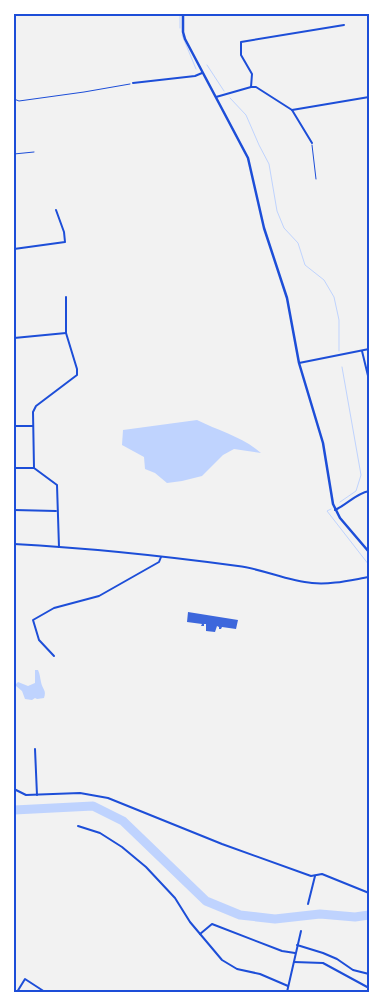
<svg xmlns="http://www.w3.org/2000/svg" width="383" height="1006" font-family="'Fira Sans Condensed',sans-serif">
	<rect width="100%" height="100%" fill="#f2f2f2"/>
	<g fill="#bfd3fe">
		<path d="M197,420C219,431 243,437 261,453L234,449L223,455L202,476L182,481L167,483L155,473L145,469L144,457L122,445L123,430Z"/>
		<path d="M35,670H38C40,674 40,678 41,682C42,689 47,690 44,698L37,699L35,698L32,700L25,699L22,691L16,686V684L18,682L28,686L35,683Z"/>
	</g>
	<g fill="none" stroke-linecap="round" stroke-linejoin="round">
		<g stroke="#bfd3fe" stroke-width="1">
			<polyline points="180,14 180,28"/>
			<polyline points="182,35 196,69"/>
			<polyline points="207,65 224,91"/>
			<polyline points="230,98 246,115 259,145 269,164 277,211 284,228 298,243 305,265 324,280 334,297 339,320 339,351"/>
			<polyline points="340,502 356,491 361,475 342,367"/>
			<polyline points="331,509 327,511 369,565"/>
		</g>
		<polyline stroke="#bfd3fe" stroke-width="9" points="14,810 93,806 123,821 206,901 240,915 275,919 320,914 355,917 369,915"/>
	</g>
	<polygon fill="#3d67dc" points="188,612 238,620 236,629 222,627 221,629 219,629 219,627 217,626 215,632 206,631 206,624 204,624 204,626 201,626 202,624 187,622"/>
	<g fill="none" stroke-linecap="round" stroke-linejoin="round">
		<g stroke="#1d4ed8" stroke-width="1">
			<polyline points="14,99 19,101 84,92 130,84"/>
			<polyline points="312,145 316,179"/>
			<polyline points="14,154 34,152"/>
		</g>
		<g stroke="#1d4ed8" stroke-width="2">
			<polyline points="133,83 195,76 202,73"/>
			<polyline points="251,87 252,74 241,55 241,42 344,25"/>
			<polyline points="216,97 251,87 256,87 292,110 312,143"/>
			<polyline points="292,110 369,97"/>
			<polyline points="14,249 65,242 64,232 56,210"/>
			<polyline points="14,338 66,333"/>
			<polyline points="362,351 369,380"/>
			<polyline points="299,363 369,349"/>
			<polyline points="14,426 33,426"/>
			<polyline points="14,468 34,468"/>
			<polyline points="14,510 56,511"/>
			<path d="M335,510C348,504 355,494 369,491"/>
			<path d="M14,544C89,548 164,556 238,566C263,569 287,581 312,583C331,585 351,580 369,577"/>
			<polyline points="59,547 57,485 34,468 33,412 36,406 77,375 77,369 66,333 66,297"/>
			<polyline points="54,656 39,640 33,620 54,608 99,596 159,562 161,557"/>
			<polyline points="35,749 37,795"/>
			<polyline points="14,789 26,795 80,793 108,798 222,844 311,876 322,874 369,893"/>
			<polyline points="78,826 100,833 122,847 146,867 175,898 190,922 222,960 237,969 260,974 288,986"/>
			<polyline points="308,904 315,876"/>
			<polyline points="200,934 212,924 282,951 295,953"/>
			<polyline points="297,945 323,953 337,959 353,970 369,974"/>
			<polyline points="294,962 323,963 369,988"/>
			<polyline points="17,992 25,979 45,992"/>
			<polyline points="287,992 301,931"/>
		</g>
		<polyline stroke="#1d4ed8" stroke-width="2.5" points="183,14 183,32 185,39 248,158 264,228 287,298 299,363 323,443 333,504 340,518 369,552"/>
	</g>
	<rect width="383" height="1006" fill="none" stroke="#ffffff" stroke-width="30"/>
	<rect x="15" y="15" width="353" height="976" fill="none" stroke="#1d4ed8" stroke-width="2"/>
</svg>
